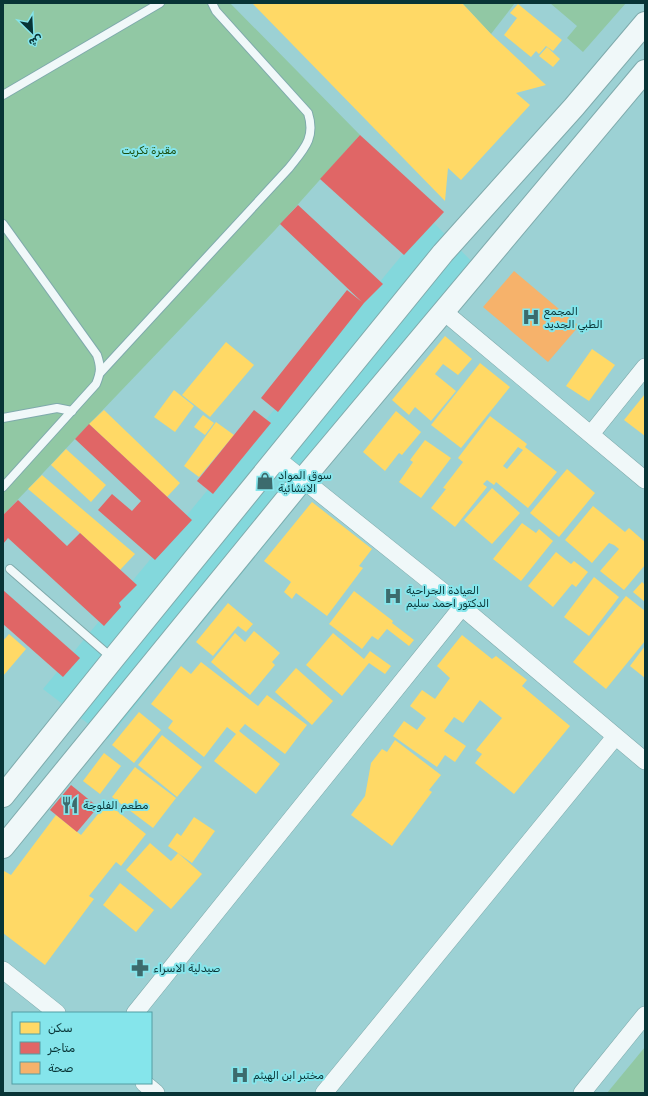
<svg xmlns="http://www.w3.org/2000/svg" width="648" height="1096" font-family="Rubik,'Noto Sans Arabic',sans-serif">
	<rect width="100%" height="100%" fill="#9cd1d4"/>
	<polygon fill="#83d8dc" points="431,220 484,274 108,739 43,689"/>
	<g fill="#91c8a4">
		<polygon points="3,3 230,3 360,135 275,230 75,439 28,489 3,515"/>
		<polygon points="462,3 515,3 491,34"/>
		<polygon points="550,3 626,3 583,52 567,38 577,26"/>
		<polygon points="645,1047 645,1093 607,1093"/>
	</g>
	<g fill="#ffd966" fill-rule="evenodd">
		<polygon points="252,3 462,3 491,34 546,85 516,93 530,105 461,180 448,168 445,201"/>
		<polygon points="518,4 562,40 553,51 546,46 539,54 536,51 531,57 504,35 517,18 510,13"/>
		<polygon points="547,47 560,59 553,67 539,56"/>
		<polygon points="445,336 472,359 458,375 443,364 435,374 456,391 431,421 415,407 409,415 392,400"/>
		<polygon points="226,342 254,365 210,417 182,395"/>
		<polygon points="592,349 615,365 589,401 566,386"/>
		<polygon points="480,363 510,387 461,448 431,425"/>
		<polygon points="174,390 194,406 175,432 154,417"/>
		<polygon points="645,394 645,436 624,420"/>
		<polygon points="104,410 180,483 167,497 89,424"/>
		<polygon points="396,411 421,432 402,455 399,453 385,471 363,452"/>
		<polygon points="203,415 214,423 205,435 194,427"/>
		<path d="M490,416L527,444L525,447L557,472L528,508L496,482L494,485L487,480L483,484L487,487L455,527L431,508L446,489L443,488L463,462L458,458ZM518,447L523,450L507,469L503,466Z"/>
		<polygon points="216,422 234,435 199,477 184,466"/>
		<polygon points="425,440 451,458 421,498 399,482 413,462 410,460"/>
		<polygon points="66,449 106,485 91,502 51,465"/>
		<polygon points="567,469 595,493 559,537 530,513"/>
		<polygon points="42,475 135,554 120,570 80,533 28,489"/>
		<polygon points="492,488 520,513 492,544 464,520"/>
		<polygon points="312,502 372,549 359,566 363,568 327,616 296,593 292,599 284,592 291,582 264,561"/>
		<polygon points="593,506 625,532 629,528 645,542 645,565 624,590 600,571 619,549 614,545 609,543 592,563 565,540"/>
		<polygon points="522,523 536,533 539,529 553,541 521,581 493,559"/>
		<polygon points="556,552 571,564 574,561 588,572 576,587 572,584 553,607 528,586"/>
		<polygon points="594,577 619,597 589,636 564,617"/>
		<polygon points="642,582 645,585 645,602 633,592"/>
		<polygon points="354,591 393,621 392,623 414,640 409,646 387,629 378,640 372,636 362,649 329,624"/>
		<polygon points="626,596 645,611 645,641 606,689 573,662"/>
		<polygon points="228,603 253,624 246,632 238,626 213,656 196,642"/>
		<polygon points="254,631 280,653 272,662 275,665 250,695 211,662 235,633 245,642"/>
		<polygon points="333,633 364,659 370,651 391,666 385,674 369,663 342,696 306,665"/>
		<polygon points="9,634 26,649 3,676 3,641"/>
		<polygon points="462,635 492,659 496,656 527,680 522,686 570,726 514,794 475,763 482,754 476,750 502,718 480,700 463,723 454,717 444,731 466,746 455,762 445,755 437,767 393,736 404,721 417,730 426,718 410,706 422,690 435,699 450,678 437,666"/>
		<polygon points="645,646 645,678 630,666"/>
		<polygon points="201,662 258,706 267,695 307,725 285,754 245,724 239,731 280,764 256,794 214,761 236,734 227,727 204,757 168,728 173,721 151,704 181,666 191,674"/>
		<polygon points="296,668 333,701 312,725 275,692"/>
		<polygon points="139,712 161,730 134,763 112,745"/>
		<polygon points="162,735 202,767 177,797 138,765"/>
		<polygon points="395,740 441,775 429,790 432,792 392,846 351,815 365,796 371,763 382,749 387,752"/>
		<polygon points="104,753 121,766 100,794 83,781"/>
		<polygon points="135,767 176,798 153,828 112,797"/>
		<polygon points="107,803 146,834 121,866 116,862 89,896 94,899 45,965 3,933 3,872 4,871 11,875 56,815 81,835"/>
		<polygon points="194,817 215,831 192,863 168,846 177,833 181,836"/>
		<polygon points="150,843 171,861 178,853 202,874 171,909 126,870"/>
		<polygon points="120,883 154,910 136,932 103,905"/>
	</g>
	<g fill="#e06666">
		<polygon points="360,135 444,212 404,255 320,179"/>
		<polygon points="298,205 383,284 364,303 278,412 261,398 347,290 362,302 280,224"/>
		<polygon points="254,410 271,423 213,494 197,481"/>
		<polygon points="89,424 192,520 155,560 98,510 112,494 132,511 141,501 75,439"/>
		<polygon points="18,500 67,546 80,533 137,585 119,603 121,607 104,626 8,538 3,544 3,515"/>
		<polygon points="3,590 80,658 63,677 3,624"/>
		<polygon points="71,785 98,807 77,832 50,810"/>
	</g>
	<polygon fill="#f6b26b" points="514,271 579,326 548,362 483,307"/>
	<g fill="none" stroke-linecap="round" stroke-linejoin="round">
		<g stroke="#7faaac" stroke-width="10">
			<g id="lane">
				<polyline points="3,95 160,3"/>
				<path d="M3,224L97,355C101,367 101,372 96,384L3,487"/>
				<path d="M100,373L289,168C304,149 316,138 308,113L216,11L212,3"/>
				<polyline points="3,418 57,408 72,411"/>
				<polyline points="10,569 112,658"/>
			</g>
		</g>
		<g stroke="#7faaac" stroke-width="18">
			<g id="street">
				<polyline points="443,311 645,480"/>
				<polyline points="591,434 645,367"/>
				<polyline points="276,458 462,607 645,761"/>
				<polyline points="3,970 57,1013"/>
				<polyline points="135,1013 462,607"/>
				<polyline points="144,1083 156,1093"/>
				<polyline points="324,1093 615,737"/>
				<polyline points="582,1093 645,1015"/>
			</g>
		</g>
		<g stroke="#7faaac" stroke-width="24">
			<g id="secondary">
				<polyline points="3,796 113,659 443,253 574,107 645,23"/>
				<polyline points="3,847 303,479 645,71"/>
			</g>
		</g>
		<use href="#lane" stroke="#f0f8f9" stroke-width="8"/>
		<use href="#street" stroke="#f0f8f9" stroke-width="17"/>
		<use href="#secondary" stroke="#f0f8f9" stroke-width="22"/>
	</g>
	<defs>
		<g id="hospital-bare" transform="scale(1.38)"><path d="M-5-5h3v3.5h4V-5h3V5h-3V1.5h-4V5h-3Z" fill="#3c6b6d" stroke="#85e5eb" stroke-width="2.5" paint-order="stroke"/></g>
		<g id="shop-bare" transform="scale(1.38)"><path d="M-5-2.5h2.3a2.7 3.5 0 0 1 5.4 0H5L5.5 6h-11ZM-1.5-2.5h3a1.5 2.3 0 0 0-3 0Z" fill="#3c6b6d" stroke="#85e5eb" stroke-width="2.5" paint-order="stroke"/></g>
		<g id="restaurant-bare" transform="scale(1.38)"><path d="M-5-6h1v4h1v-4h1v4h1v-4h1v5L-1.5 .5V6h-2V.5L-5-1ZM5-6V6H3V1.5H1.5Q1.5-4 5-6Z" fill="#3c6b6d" stroke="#85e5eb" stroke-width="2.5" paint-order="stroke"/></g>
		<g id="pharmacy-bare" transform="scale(1.38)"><path d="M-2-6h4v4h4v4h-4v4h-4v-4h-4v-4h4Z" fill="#3c6b6d" stroke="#85e5eb" stroke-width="2.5" paint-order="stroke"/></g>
	</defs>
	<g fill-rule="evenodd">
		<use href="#hospital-bare" x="531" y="317"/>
		<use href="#shop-bare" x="265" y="481"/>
		<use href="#hospital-bare" x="393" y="596"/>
		<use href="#restaurant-bare" x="70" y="805"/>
		<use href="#pharmacy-bare" x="140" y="968"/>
		<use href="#hospital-bare" x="240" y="1075"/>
	</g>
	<g text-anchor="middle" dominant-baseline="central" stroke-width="4" stroke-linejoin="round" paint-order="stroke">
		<g font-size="11" fill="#1a4f0e" stroke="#85e5eb">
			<text x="149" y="150">مقبرة تكريت</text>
		</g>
		<g font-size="11" fill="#083436" stroke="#85e5eb" text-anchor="start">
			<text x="544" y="311">المجمع<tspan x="544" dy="13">الطبي الجديد</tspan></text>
			<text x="278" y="475">سوق المواد<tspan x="278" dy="13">الانشائية</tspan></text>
			<text x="406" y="590">العيادة الجراحية<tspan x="406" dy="13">الدكتور احمد سليم</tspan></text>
			<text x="83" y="805">مطعم الفلوجة</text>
			<text x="153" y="968">صيدلية الاسراء</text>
			<text x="253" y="1075">مختبر ابن الهيثم</text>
		</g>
	</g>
	<rect width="648" height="1096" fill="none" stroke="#083436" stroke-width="8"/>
	<rect x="12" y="1012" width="140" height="72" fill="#85e5eb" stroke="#539ea3"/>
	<rect x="20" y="1022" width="20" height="12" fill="#ffd966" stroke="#539ea3"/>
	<text x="48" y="1032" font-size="12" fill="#083436">سكن</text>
	<rect x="20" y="1042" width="20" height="12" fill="#e06666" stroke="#539ea3"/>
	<text x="48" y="1052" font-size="12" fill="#083436">متاجر</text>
	<rect x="20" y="1062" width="20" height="12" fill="#f6b26b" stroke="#539ea3"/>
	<text x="48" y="1072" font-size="12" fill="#083436">صحة</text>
	<g transform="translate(32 32) rotate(156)" stroke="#85e5eb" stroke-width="3" paint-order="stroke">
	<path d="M0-3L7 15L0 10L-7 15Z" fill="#083436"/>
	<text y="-6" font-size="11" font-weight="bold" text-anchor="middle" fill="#083436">ش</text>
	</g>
</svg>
